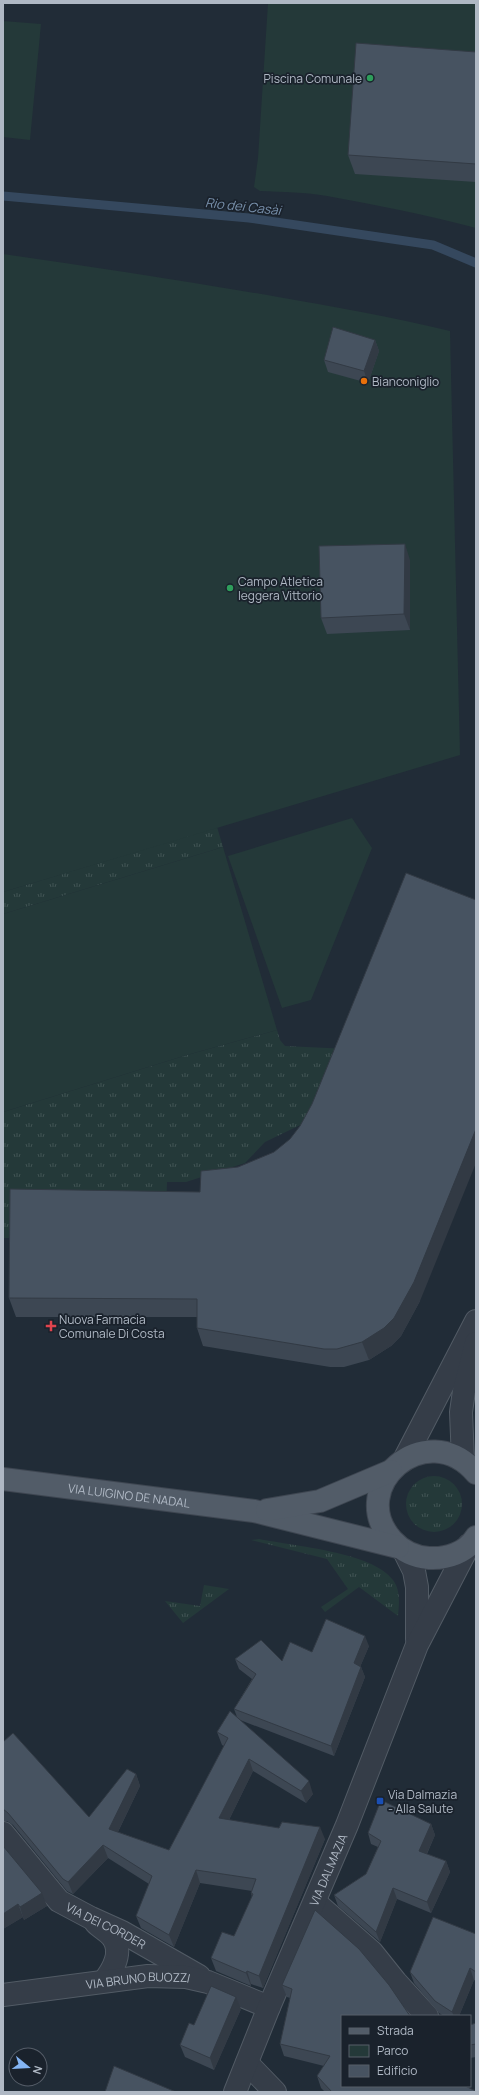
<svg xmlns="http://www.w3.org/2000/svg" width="479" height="2095" font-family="Manrope,sans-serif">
	<defs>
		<pattern id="grass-tufts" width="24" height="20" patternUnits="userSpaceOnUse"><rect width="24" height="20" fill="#243939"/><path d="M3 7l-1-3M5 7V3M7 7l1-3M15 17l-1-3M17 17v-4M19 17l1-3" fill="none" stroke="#415454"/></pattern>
	</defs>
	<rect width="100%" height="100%" fill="#212c37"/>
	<g fill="url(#grass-tufts)">
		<polygon points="217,827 223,847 3,914 3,892"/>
		<polygon points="277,1030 280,1040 285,1046 348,1049 321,1115 265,1142 245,1163 186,1182 167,1182 166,1210 16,1238 3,1238 3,1112 187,1055"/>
		<circle cx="434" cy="1504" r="28"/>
		<path d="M259,1539C293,1546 373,1552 393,1580C401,1591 399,1604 398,1616L359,1587L325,1612L321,1607L348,1589L327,1559L251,1540Z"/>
		<polygon points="204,1585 229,1589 183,1623 165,1601 200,1606"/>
	</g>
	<g fill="#243939">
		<path d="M268,3H476V228C427,215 377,205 327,196C306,192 282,192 260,191L254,187L258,158Z"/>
		<polygon points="3,21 41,24 30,140 3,137"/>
		<path d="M3,254C95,267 186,281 278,297C335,307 393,317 450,331L460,755L3,892Z"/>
		<polygon points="352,818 372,848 311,1000 282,1008 228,856"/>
		<polygon points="223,847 277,1030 187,1055 3,1112 3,914"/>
	</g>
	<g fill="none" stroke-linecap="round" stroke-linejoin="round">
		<polyline stroke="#35485e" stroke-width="9" points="3,196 249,218 433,245 476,263"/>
		<g stroke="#525b65" stroke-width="24">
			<g id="minor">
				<polyline points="405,1458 476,1321"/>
				<polyline points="463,1460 461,1412 464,1391 476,1343"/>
				<polyline points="404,1551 414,1571 417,1587 417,1639"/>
				<path id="s1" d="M3,1833L59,1901L91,1918L122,1932L199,1976"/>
				<polyline points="315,1902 372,1952 396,1982 427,2016"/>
				<path d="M96,1923C101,1928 109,1932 113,1938C123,1952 113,1970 104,1981"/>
				<path id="s2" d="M3,1995L148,1976L186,1977L208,1982L269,2007"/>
				<polyline points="247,2063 275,2092"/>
				<path id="s3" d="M235,2092L269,2007L347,1825L417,1645L469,1545"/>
			</g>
		</g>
		<g stroke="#3e4651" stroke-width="24">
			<g id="major">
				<path d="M476,1473C426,1415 345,1487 392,1540C402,1551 413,1557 429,1558C447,1559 466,1553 476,1537"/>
				<path id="s4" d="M3,1479L254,1511L398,1547"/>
				<polyline points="267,1510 320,1501 391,1471"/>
			</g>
		</g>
		<use href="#minor" stroke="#353d48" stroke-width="22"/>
		<use href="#major" stroke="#525c68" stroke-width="22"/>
	</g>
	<g fill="#3d4753">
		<polygon points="476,52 476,182 355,174 348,155"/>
		<polygon points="375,340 379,351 368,383 328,372 324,360"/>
		<polygon points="410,560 410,630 327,634 321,618"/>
		<polygon points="10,1189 420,1301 401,1336 391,1346 369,1360 344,1367 330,1367 203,1346 197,1328 197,1317 16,1317 9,1298"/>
		<polygon points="369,1646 360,1667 361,1667 365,1677 334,1756 240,1720 313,1794 306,1803 253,1771 229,1820 325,1839 263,1988 251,1984 251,1986 216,1971 211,1958 234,1936 252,1897 251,1893 252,1891 200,1883 174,1947 141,1928 136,1916 149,1884 108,1858 73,1894 67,1891 13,1825 7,1821 3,1821 3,1742 89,1817 136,1774 140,1786 118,1832 169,1850 224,1746 222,1745 217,1732 237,1717 234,1709 252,1679 239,1669 235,1659 282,1661 312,1652"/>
		<polygon points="431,1824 435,1835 427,1854 446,1861 450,1872 431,1913 397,1899 380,1942 338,1906 334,1895 366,1874 378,1847 371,1844 368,1833"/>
		<polygon points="3,1846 47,1906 24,1920 23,1917 3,1929"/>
		<polygon points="315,1910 342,2086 476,2092 325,2092 321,2088 317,2076 324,2066 284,2056 280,2044 290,1998 287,1997 282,1985"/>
		<polygon points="476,1934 476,1981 474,1980 459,2016 444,2016 439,2013 414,1983 410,1972"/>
		<polygon points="241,2009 214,2070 185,2057 180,2045"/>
		<polygon points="476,2023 476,2057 470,2058 470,2025"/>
	</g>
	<g fill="#323a44">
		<polygon points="375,340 379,351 368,383 364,371"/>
		<polygon points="405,544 410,560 410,630 404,614"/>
		<polygon points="476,1129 476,1163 420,1301 401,1336 391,1346 369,1360 362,1342"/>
		<polygon points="365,1636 369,1646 357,1674 354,1663"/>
		<polygon points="361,1667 365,1677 334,1756 331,1746"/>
		<polygon points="249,1759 253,1771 224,1830 219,1818"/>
		<polygon points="136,1774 140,1786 113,1842 109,1829"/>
		<polygon points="309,1781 313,1794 306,1803 301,1791"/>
		<polygon points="431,1824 435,1835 423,1862 419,1851"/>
		<polygon points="320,1827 325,1839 263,1988 259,1976"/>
		<polygon points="103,1845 108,1858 73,1894 68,1882"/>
		<polygon points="446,1861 450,1872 431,1913 427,1902"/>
		<polygon points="196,1870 200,1883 174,1947 169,1935"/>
		<polygon points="393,1888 397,1899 380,1942 376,1932"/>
		<polygon points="42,1893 47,1906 24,1920 20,1907"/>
		<polygon points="18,1904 23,1917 3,1929 3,1914"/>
		<polygon points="470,1968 474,1980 459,2016 454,2016 452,2012"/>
		<polygon points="247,1971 251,1984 251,1986 246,1973"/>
		<polygon points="236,1997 241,2009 214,2070 210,2058"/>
	</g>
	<g fill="#475361" stroke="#323a44">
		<polygon points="356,43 476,52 476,164 348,155"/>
		<polygon points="333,327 375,340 364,371 324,360"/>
		<polygon points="405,544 404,614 321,618 319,546"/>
		<polygon points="406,873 476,900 476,1129 414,1282 394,1318 384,1328 362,1342 337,1349 324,1349 197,1328 197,1299 9,1298 10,1189 200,1192 201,1171 238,1167 274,1152 290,1139 300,1126 312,1104"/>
		<polygon points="326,1619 365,1636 354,1663 361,1667 331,1746 234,1709 256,1674 235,1659 261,1640 282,1661 290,1642 312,1652"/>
		<polygon points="230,1711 309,1781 301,1791 249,1759 219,1818 279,1828 282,1822 320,1827 259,1976 247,1971 246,1973 211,1958 222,1932 234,1936 253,1894 251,1893 256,1879 196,1870 169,1935 136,1916 152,1876 103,1845 68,1882 63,1879 8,1813 3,1809 3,1742 13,1733 89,1817 127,1769 136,1774 109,1829 169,1850 228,1738 217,1732"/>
		<polygon points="381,1800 431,1824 419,1851 446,1861 427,1902 393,1888 376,1932 334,1895 366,1874 381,1841 368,1833"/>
		<polygon points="3,1846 42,1893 20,1907 18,1904 3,1914"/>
		<polygon points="315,1910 359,1949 389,1985 410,2016 342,2016 342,2086 465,2086 476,2091 476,2092 332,2092 317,2076 330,2056 280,2044 292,1989 282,1985"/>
		<polygon points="433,1917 476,1934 476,1972 470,1968 452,2012 435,2001 410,1972"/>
		<polygon points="211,1986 236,1997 210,2058 180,2045 189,2023 194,2025"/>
		<polygon points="476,2023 476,2044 470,2045 470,2025"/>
		<polygon points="114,2066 176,2092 105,2092"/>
	</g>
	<g fill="#2e9e5b" stroke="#1a222c" stroke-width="1.5">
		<circle cx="370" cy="78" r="4"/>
		<circle cx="230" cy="588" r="4"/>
	</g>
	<circle fill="#e8710a" stroke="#1a222c" stroke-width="1.5" cx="364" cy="381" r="4"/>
	<path fill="#e0444e" stroke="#1a222c" stroke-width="1.5" d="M49 1320h4v4h4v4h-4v4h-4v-4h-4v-4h4z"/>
	<rect fill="#1a4fb4" stroke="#1a222c" stroke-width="1.5" x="376" y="1797" width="8" height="8" rx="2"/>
	<g text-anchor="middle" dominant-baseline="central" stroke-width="3.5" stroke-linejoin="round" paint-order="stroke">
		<g font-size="12" fill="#afb8c4" stroke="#1a222c" text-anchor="start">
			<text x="362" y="78" text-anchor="end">Piscina Comunale</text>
			<text x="372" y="381">Bianconiglio</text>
			<text x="238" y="581">Campo Atletica<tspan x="238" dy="14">leggera Vittorio</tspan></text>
			<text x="59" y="1319">Nuova Farmacia<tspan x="59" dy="14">Comunale Di Costa</tspan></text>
			<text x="388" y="1794">Via Dalmazia<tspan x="388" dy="14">- Alla Salute</tspan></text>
		</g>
		<g font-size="12" fill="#afb8c4" stroke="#1a222c">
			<text stroke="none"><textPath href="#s4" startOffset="127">VIA LUIGINO DE NADAL</textPath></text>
			<text stroke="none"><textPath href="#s3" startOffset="241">VIA DALMAZIA</textPath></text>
			<text stroke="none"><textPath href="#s1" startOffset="141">VIA DEI CORDER</textPath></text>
			<text stroke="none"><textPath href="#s2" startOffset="136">VIA BRUNO BUOZZI</textPath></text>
		</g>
		<g font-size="13" font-style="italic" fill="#7890ab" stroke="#1a222c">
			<text transform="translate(243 206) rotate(6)">Rio dei Casài</text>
		</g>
	</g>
	<rect width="479" height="2095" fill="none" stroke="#afb8c4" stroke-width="8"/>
	<rect x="341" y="2015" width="130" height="72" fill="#1a222c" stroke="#565e69"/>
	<rect x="349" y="2028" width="20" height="6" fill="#525c68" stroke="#565e69"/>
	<text x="377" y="2035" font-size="12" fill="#afb8c4">Strada</text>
	<rect x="349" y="2045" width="20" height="12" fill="#243939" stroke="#565e69"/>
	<text x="377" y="2055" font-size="12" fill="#afb8c4">Parco</text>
	<rect x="349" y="2065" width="20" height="12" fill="#475361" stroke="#565e69"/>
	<text x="377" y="2075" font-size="12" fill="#afb8c4">Edificio</text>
	<g transform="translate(28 2067) rotate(108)"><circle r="19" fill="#1a222c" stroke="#565e69"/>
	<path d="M0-3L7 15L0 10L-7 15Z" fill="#84b5f4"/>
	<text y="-6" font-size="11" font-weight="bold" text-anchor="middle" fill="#afb8c4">N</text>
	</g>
</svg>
